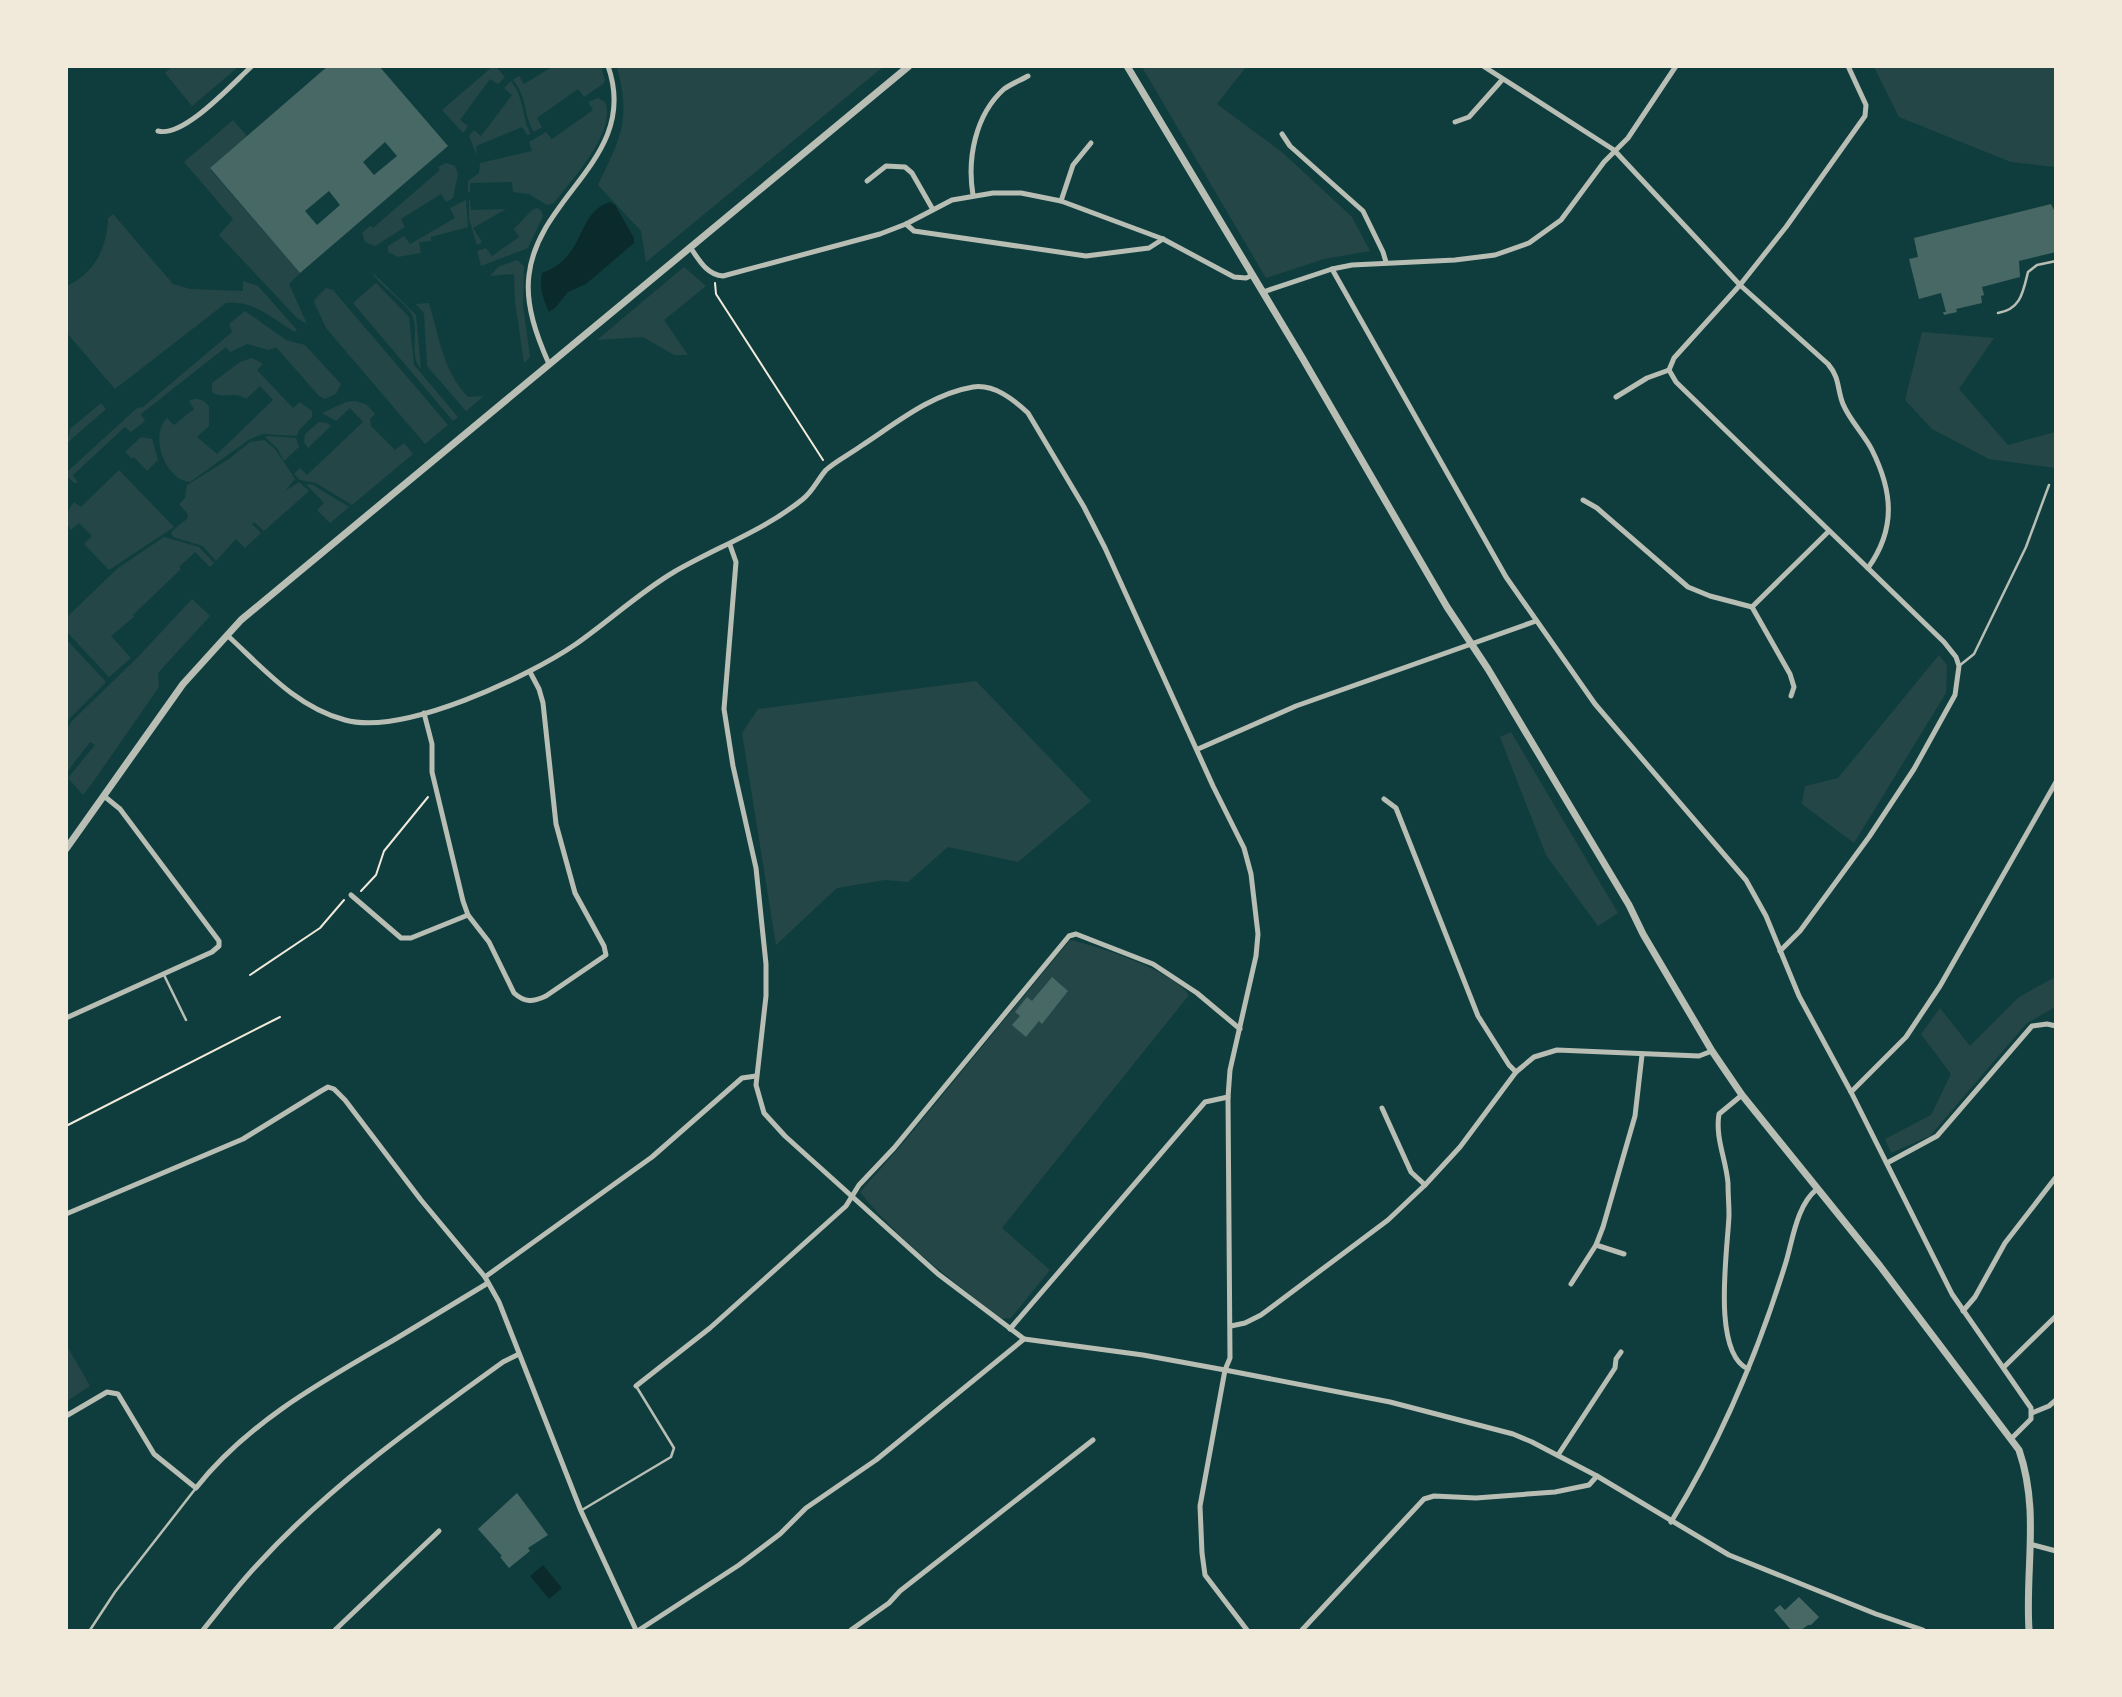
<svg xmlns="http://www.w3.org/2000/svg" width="2122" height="1697" font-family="'PT Sans',sans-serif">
	<rect width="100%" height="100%" fill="#0f3d3e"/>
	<g fill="#244646">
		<polygon points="172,67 173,66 238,67 192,106 165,73"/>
		<polygon points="492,67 496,67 505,77 498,84 490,79 460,120 468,126 463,133 442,110"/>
		<path d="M601,67L605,80L603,84L584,97L578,89L537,118L542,127L534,132C522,113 529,100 513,80L519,76L524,84L552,67Z"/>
		<path d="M617,67V66L883,67L646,262L641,231L598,185C621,137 631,120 617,67Z"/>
		<polygon points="1142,67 1246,67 1217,104 1283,153 1352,217 1370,251 1324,259 1266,278"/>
		<polygon points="1874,67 2055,67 2055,167 2011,162 1899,117"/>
		<path d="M511,81C526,101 520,114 531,134L527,135L522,127L476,146L477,156L469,136L474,130L481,136L512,95L504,88Z"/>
		<path d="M598,98L605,102C617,133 571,180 554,203L547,205L529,194L513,192L512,182L470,183V192H468V181L479,173L480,163L532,151L529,142L546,132L552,139L593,110L588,102Z"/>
		<polygon points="233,120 247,136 210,169 300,273 289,284 307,324 297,318 219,235 233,219 184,162"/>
		<polygon points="446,163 455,166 458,174 453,198 446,202 441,194 401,219 405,227 375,246 365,242 362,233 370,226 373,228 440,170 438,167"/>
		<polygon points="466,200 468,227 431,237 431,241 419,242 421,253 398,257 388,252 388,246 404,236 410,244 455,218 450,208"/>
		<polygon points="469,200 470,200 471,210 506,209 473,228 482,242 477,245 469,219"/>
		<polygon points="537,208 541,210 543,216 528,248 481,266 477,251 486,248 492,256 519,237 514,229 532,210"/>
		<path d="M113,214L173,284L190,289L243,291V281L258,286L297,330L294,332C274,319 251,299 226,303L115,389L66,332L67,286C95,273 107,248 108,218Z"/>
		<polygon points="517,260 524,266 523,305 530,357 524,363 515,301 514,274 490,276 498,267"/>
		<polygon points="684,267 706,286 664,320 688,355 674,355 643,337 597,340"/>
		<path d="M372,272L416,315L421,369C408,354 420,332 412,315C405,301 379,286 372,272Z"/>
		<polygon points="376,283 409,317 414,365 458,417 453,421 353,303"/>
		<polygon points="326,288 333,290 448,425 425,444 326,328 314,302 317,297"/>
		<path d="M429,303C439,336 443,371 468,397L484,396L466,411L427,366L424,313L416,304Z"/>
		<polygon points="245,311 286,340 305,345 341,384 336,394 325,399 319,396 276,347 269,350 247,344 230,352 226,347 141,414 145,421 131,432 125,427 73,475 78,483 74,483 68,477 68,471 137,408 143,407 232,332 229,324"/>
		<polygon points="1922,332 1994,338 1959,389 2008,445 2055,432 2055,468 1989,459 1932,429 1905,400"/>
		<path d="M252,358L263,364L257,370L293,408L300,402L312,411V417L299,430L297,436L263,434L250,439L190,482C165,480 149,435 167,418L174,425L194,409L189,401C196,397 204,399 209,407V426L197,437L217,454L273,400L260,386L246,399C235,390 222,400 212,392V383L240,362Z"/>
		<polygon points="355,401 366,404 375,414 370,419 371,426 395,450 404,443 413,454 352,505 316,483 300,480 294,474 300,468 307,475 363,422 350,408 336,421 322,413 346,402"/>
		<polygon points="101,403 106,409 67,443 70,429"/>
		<polygon points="319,422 327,423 331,426 308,448 304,442 305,434"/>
		<polygon points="267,436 296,438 299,447 284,461 277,448 265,437"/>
		<polygon points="141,437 152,439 158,460 147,471 134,457 132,459 125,452"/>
		<polygon points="264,440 275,449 295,479 285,491 299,482 309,491 264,531 254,522 252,524 261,533 245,548 236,539 216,561 203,546 173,537 171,532 188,518 187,513 179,504 185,498 187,485 229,459 250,442"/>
		<path d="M119,470L174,527L109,570L84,544L92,536L79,523L71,530C64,521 67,510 74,502L81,507Z"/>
		<polygon points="306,484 313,485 349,507 330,523 317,510 324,503"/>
		<polygon points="164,537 199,547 214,563 210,567 195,552 179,567 181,569 133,615 134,617 111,636 131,658 109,677 67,632 67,617 118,568"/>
		<polygon points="192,599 210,616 158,673 159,687 93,782 84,794 82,794 68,778 95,745 90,742 67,772 67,730 71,722 138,657"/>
		<polygon points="67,640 106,682 67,721"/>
		<polygon points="1939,655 1947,665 1946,693 1854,843 1802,804 1805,786 1838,778"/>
		<polygon points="976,681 1091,801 1018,862 948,847 908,882 885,880 837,888 776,945 742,733 758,709"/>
		<polygon points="1511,732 1618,913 1598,926 1546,855 1500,737"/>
		<path d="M1070,940C1099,946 1173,971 1189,995L1002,1228L1050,1270L1011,1318L1001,1319C953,1281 898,1240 860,1192L904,1142Z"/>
		<polygon points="2055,977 2055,1007 2026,1024 1930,1136 1891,1153 1885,1139 1931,1115 1951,1074 1921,1034 1940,1008 1970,1046 2019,997"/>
		<polygon points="67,1346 90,1386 67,1401 66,1401"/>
	</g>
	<g fill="#0a2a2b">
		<path d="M610,202L615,205L634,238V243L586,284L568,292L556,307L549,312C543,299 539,287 542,273C587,257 575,213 610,202Z"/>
		<polygon points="543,1565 562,1588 549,1599 530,1576"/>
	</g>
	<g fill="#486865" fill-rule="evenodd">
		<path d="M328,66H379L448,146L300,273L210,168ZM385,142L397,156L374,175L363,162ZM329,191L340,205L317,225L305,211Z"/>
		<polygon points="2051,204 2056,214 2056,252 2019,261 2020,277 1982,287 1984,295 1981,296 1982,303 1956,309 1957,312 1944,315 1943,312 1946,312 1941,293 1919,299 1909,259 1918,257 1914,238"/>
		<polygon points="1052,977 1068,991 1042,1024 1039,1021 1026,1037 1012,1025 1020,1016 1015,1012 1027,997 1032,1001"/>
		<polygon points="517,1493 548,1535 528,1548 530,1551 509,1568 500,1557 502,1556 478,1529"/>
		<polygon points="1799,1597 1819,1617 1811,1625 1808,1625 1801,1630 1791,1630 1774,1610 1780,1605 1785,1610"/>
	</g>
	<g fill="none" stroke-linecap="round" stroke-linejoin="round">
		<g stroke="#f1e9da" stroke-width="2">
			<polyline points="715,283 716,294 823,460"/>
			<polyline points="361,891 376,875 384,851 428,797"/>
			<polyline points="250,975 320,928 344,900"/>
			<polyline points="66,1126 280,1017"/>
		</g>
		<g stroke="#b8beb3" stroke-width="2.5">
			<path d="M1998,313C2021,309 2023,292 2028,272L2037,265L2056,261"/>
			<polyline points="1959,666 1974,654 2026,547 2049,485"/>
			<polyline points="164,975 186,1020"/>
			<polyline points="582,1510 671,1457 674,1448 636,1386"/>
			<polyline points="90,1630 115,1592 196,1488"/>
		</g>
		<g stroke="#b8beb3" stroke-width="5">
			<polyline points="1483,66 1614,150 1740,285 1674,358 1669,370 1676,382 1944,642 1956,657 1959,666 1955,695 1914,769 1869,837 1800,931 1780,951"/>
			<path d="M1848,66L1866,105L1865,116L1786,227L1740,285L1828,364C1840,378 1837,389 1843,404C1850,421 1864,434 1872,450C1893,492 1896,529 1868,568"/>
			<polyline points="1455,122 1469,117 1502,80"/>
			<path d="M158,131C184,138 232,84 252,66"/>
			<polyline points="1282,134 1290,146 1363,211 1383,252 1386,262"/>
			<polyline points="867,181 886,166 905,167 912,173 932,208"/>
			<path d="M973,195C967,159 975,115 1004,89C1011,84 1021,80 1028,76"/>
			<polyline points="1061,201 1073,165 1091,143"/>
			<polyline points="906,224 914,231 1086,256 1149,248 1163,239"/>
			<path d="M690,247C699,260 707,275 723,276L880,234L906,224L952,200L993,193H1021L1061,201L1163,239L1234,277L1246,278L1253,275"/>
			<polyline points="1332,269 1506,577 1595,704 1746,880 1766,916 1799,996 1851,1092 1952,1294 2031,1408 2031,1419 2012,1438"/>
			<polyline points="1263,292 1332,269 1352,265 1455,260 1495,255 1529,243 1561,220 1604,162 1628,138 1676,66"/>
			<path d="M549,364C537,337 525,305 529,275C538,195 640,157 608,66"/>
			<polyline points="1616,397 1647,378 1669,370"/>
			<polyline points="1583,500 1597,508 1688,587 1710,596 1752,607 1828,532"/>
			<polyline points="730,545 736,562 724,709 733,766 756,868 766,964 766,996 756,1085 764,1113 785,1136 938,1274 1024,1339 1143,1355 1225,1370 1390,1402 1513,1434 1532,1442 1597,1476 1729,1555 1876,1614 1923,1630"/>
			<polyline points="1752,607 1790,674 1794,687 1791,696"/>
			<path d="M227,635C263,668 296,707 345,720C403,736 528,677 576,644C609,621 640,592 674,572C717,547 765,530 803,499C813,491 818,479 826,470C836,461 850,454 861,446C895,424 931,394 973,387C994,384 1013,399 1028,413L1084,507L1105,548L1213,786L1244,848L1251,874L1258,934L1256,956L1230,1070L1228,1097L1230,1358L1225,1370L1200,1506L1202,1553L1205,1575L1247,1630"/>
			<path d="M424,713L432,744V772L463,901L468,915L489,942L514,993C525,1003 533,1002 546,996L606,955L604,946L575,893L556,824L543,703L539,689L530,672"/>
			<polyline points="1198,749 1296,706 1536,621"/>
			<polyline points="1384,799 1396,808 1478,1016 1509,1065 1516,1072"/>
			<polyline points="351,895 401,938 411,938 468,915"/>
			<polyline points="66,1018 212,952 219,946 219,941 120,809 104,796"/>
			<polyline points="1851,1092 1906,1037 1940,986 2056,782"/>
			<path d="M1742,1095L1719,1114C1715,1138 1726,1159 1728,1183C1728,1194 1729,1205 1729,1215C1728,1248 1711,1352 1748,1369"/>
			<polyline points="1382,1108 1411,1172 1425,1185"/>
			<polyline points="1887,1163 1937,1136 2032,1026 2047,1024 2056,1026"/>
			<polyline points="66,1214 243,1139 321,1091 328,1087 334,1089 345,1100 421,1200 485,1277 499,1302 581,1511 636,1630"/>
			<polyline points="1596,1245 1624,1254"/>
			<polyline points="485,1277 652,1157 742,1078 756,1076"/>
			<polyline points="1571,1284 1596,1245 1603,1227 1635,1116 1642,1055"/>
			<polyline points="1963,1311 1975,1297 2005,1243 2056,1177"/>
			<polyline points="1231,1326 1245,1323 1261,1315 1388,1220 1425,1185 1460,1147 1516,1072 1534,1057 1557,1050 1699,1056 1712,1051"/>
			<polyline points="1010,1329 1205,1102 1228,1097"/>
			<polyline points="2004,1367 2056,1316"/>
			<polyline points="636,1386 710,1328 846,1206 859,1185 894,1148 1069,936 1076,934 1153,964 1197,993 1240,1029"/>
			<polyline points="2032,1413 2049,1406 2056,1400"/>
			<path d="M66,1416L107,1392L118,1394L154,1454L196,1488C247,1423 321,1382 392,1341C424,1322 456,1302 488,1283"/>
			<polyline points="1558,1455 1615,1368 1616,1359 1621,1352"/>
			<path d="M1671,1522C1721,1441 1758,1353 1786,1262C1793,1238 1797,1205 1817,1189"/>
			<polyline points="2030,1544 2056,1551"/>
			<path d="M203,1630C221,1608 238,1585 258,1564C330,1485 417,1424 503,1362L519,1354"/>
			<polyline points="335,1630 439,1531"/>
			<polyline points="639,1630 739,1565 780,1534 806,1508 876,1460 1024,1339"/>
			<polyline points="851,1630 889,1603 900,1591 1093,1440"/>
			<polyline points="1302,1630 1424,1499 1434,1496 1476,1498 1555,1492 1589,1485 1597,1476"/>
		</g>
		<g stroke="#b8beb3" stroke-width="7">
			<path d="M1127,66L1303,359L1447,607L1488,669L1629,905L1643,934L1712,1051L1742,1095L1880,1266L2019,1450C2040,1511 2025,1568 2029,1630"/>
			<polyline points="66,849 183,684 241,620 909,66"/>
		</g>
	</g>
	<rect width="2122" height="1697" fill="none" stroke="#f1e9da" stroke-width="136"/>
</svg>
